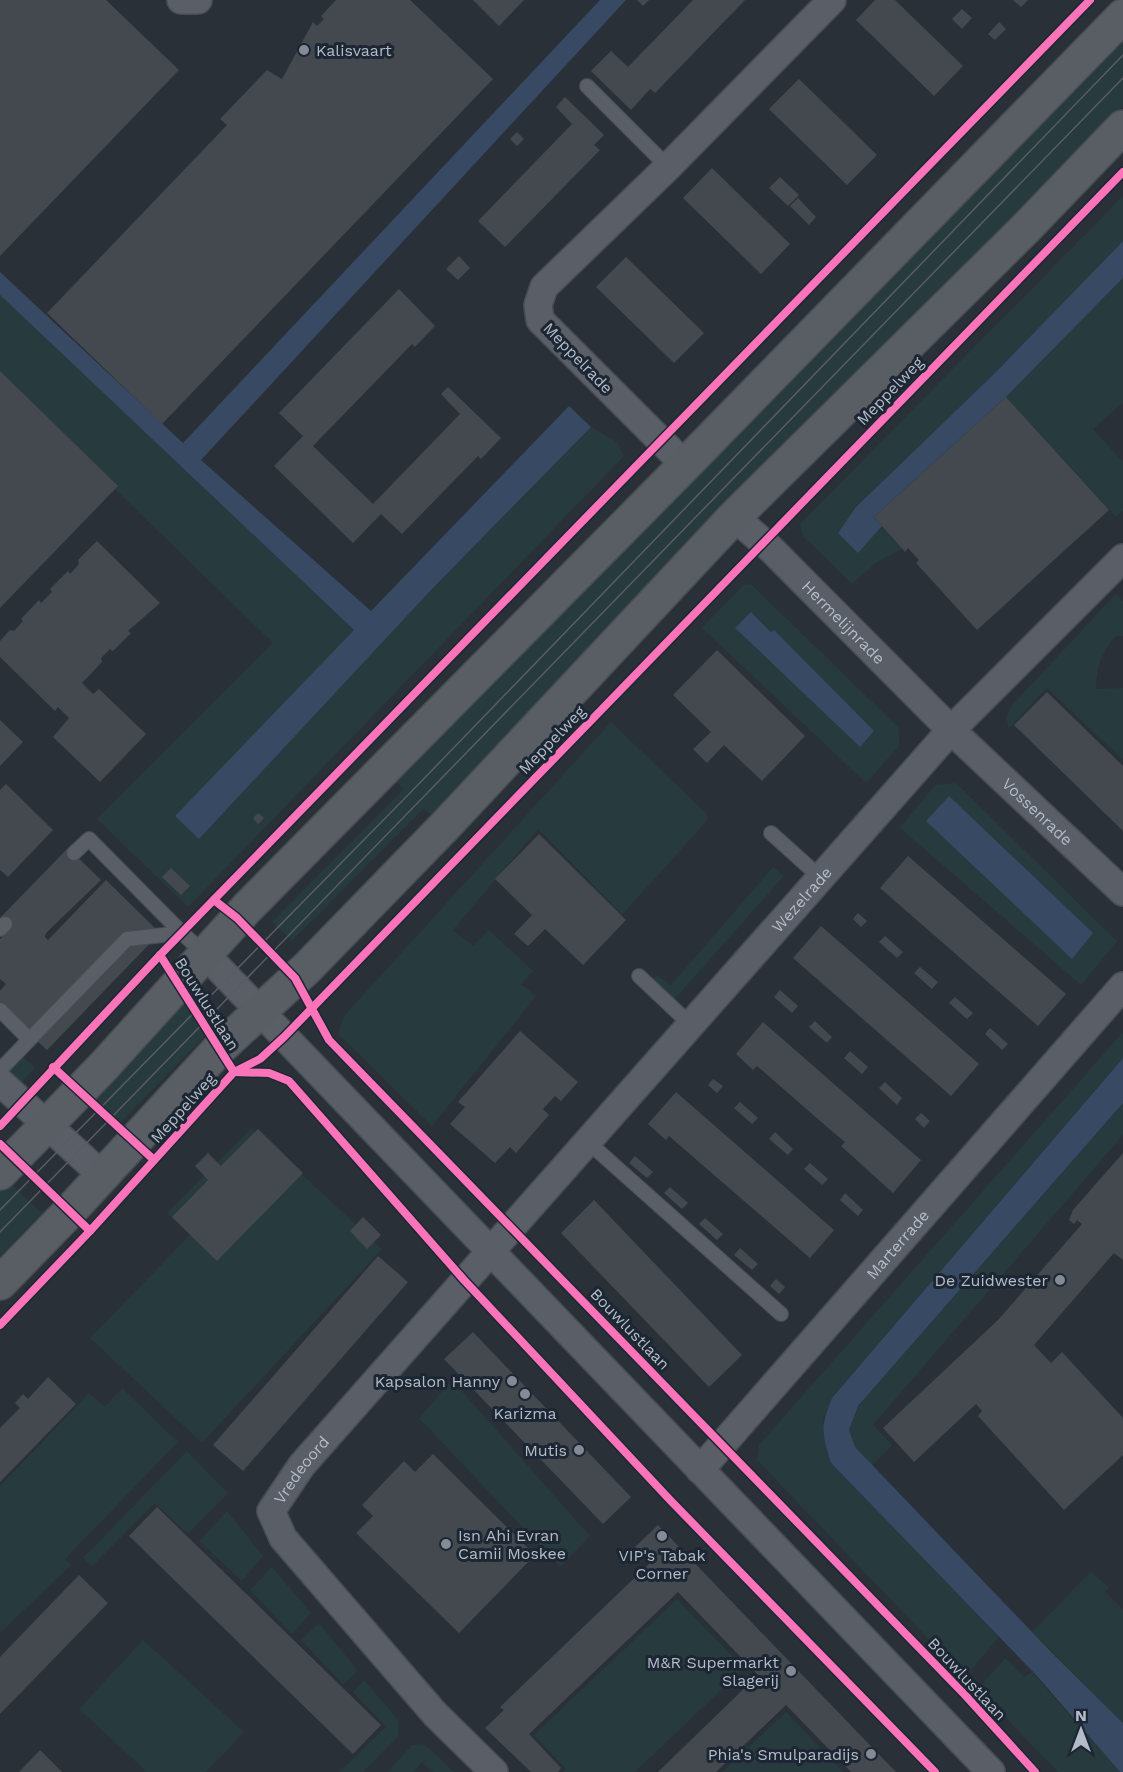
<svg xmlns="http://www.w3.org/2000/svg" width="1123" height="1772" font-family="'Work Sans',sans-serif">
	<rect width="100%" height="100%" fill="#2a3038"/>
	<g fill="#273a3e" fill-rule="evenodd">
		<polygon points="1123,28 1123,106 433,817 424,808 292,941 272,922 404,789 394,779"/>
		<polygon points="1123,196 1123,241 996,372 856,507 882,526 902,549 877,562 852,584 803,536 800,524"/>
		<polygon points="1123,278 1123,402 1093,429 1123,462 1123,511 1116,517 1006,397"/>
		<polygon points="0,295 355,631 175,816 199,838 432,589 591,427 617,442 624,456 188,907 97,819 273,643 0,377"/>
		<path d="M751,584L898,727L900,745L866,783L702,628L743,585ZM751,612L772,632L860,747L735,628Z"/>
		<path d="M1116,594L1123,601V636H1116C1101,653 1097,666 1096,689L1123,688V760L1047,688L1009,728L1006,718L1012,705Z"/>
		<polygon points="611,722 705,812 708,817 706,822 622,915 538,829 453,930 473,946 489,930 533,971 521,984 536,996 432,1126 338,1034 344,1016"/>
		<polygon points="956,783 1117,941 1081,985 900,828 935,785"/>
		<polygon points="773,867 784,876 674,1000 652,980 656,975 671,985"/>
		<polygon points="183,1001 205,1036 120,1123 91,1096"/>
		<polygon points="1123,1032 1123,1058 832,1398 823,1420 831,1463 999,1637 965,1677 757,1460 759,1445"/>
		<polygon points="18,1052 35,1068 12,1093 0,1070"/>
		<polygon points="1123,1103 1123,1135 873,1425 892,1445 872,1465 855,1447 849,1430 858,1406"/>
		<polygon points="252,1128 382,1249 202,1443 90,1338 190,1235 167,1213"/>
		<polygon points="8,1181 42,1213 0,1256 0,1189"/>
		<polygon points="452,1380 590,1536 560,1567 419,1418"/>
		<polygon points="122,1388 178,1442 65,1559 71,1565 0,1633 0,1486 89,1393 105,1407"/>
		<polygon points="187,1451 228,1493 188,1534 155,1503 92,1566 83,1558"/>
		<polygon points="227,1511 263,1556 242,1581 199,1541"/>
		<polygon points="272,1567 311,1613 292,1634 250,1590"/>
		<polygon points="1091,1572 1109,1587 1105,1592 1123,1610 1123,1723 1032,1632"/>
		<polygon points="677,1599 744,1668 635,1772 563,1772 566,1769 534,1735"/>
		<polygon points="319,1623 358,1671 343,1684 301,1640"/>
		<polygon points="143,1640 244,1732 206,1772 147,1772 79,1709"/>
		<polygon points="1005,1658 1024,1677 1032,1672 1120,1772 1058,1772 978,1689"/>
		<polygon points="364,1680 399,1721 398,1736 363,1772 339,1772 386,1727 353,1692"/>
		<polygon points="786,1712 843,1772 722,1772"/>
		<polygon points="424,1744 454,1772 433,1772 422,1762 413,1772 388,1772 412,1745"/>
	</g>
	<g fill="#384963">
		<polygon points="600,0 626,0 201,460 371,611 569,406 591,427 432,589 199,839 175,816 354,630 0,295 0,272 183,443"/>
		<polygon points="1123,241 1123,278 1006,397 874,517 882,526 858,553 838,533 856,507 996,372"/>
		<polygon points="751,612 771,632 774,630 874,731 860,747 735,628"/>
		<polygon points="949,796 1093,933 1072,959 926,821"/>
		<path d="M1123,1058V1103L858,1406L849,1430L855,1447L1053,1654L1123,1723V1772H1120L1038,1677L831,1463C822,1434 820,1426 832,1398Z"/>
	</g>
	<g fill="#444950">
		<polygon points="0,0 106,0 179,70 0,256"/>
		<polygon points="336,0 410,0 493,79 162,424 47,313 227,125 220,119 267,70 282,79 313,22 317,26 324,19 321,16"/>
		<polygon points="473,0 524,0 499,26"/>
		<polygon points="637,0 649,0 643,6"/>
		<polygon points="693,0 745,0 655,93 650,89 631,110 591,71 611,51 628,67"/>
		<polygon points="875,0 895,0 963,66 934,96 856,20"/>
		<polygon points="1013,0 1028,0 1021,7"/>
		<polygon points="962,9 972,18 962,29 952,19"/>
		<polygon points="999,22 1006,29 995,40 988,34"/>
		<polygon points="799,79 877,155 847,185 769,109"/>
		<polygon points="565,97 604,135 594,145 600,150 505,247 478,221 572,124 556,107"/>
		<polygon points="517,132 524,139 517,146 510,139"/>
		<polygon points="712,168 790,244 761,274 683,198"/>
		<polygon points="780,177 799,195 788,206 769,188"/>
		<polygon points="798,198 816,217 809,225 790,206"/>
		<polygon points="459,256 470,268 458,280 446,269"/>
		<polygon points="626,257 704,333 674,363 596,287"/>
		<polygon points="399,289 435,326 415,347 412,344 313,446 373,504 460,414 441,394 448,387 501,438 481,459 478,456 402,534 381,514 353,543 274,466 303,436 279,413"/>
		<polygon points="0,371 118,486 0,608"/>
		<polygon points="1006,397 1109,510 977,630 916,563 919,560 908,548 905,552 874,517"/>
		<polygon points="97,541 160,603 128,631 131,633 113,651 110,649 101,658 102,662 82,683 93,694 99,689 146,734 100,782 53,737 69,718 58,707 55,711 0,657 0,641 10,630 14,631 23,621 21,619 39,600 41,603 52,592 50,589 68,571 70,574 79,564 78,560"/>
		<polygon points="717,650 805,736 762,781 724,745 707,763 693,749 711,732 673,695"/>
		<polygon points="1047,692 1123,766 1123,831 1014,725"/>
		<polygon points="0,720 23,742 0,766"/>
		<polygon points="6,784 53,830 8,877 0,870 0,790"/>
		<polygon points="258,813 264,818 258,824 253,818"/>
		<polygon points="539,834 626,920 583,965 545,929 528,946 514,934 532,915 495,879"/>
		<polygon points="68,848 101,880 46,933 45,937 48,940 106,880 160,933 47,1050 0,1007 0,991 6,984 0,979 0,939 10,929 0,918"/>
		<polygon points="908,856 1066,994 1038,1026 880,888"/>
		<polygon points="171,868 190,886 181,895 162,877"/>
		<polygon points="858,913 867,921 861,927 853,919"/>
		<polygon points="821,926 979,1064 951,1096 793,958"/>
		<polygon points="885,936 903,952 897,958 879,942"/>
		<polygon points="920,967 938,982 932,989 914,973"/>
		<polygon points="780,990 798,1006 792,1013 774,997"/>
		<polygon points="955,997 973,1013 967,1019 949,1003"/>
		<polygon points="815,1021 832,1037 827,1043 809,1027"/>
		<polygon points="763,1022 921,1160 893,1193 841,1146 845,1142 827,1127 757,1066 753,1070 736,1054"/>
		<polygon points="990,1028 1008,1044 1002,1050 985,1034"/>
		<polygon points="520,1031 578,1082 561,1101 555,1096 543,1109 549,1115 516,1153 510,1147 495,1163 450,1124 465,1107 458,1102"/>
		<polygon points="850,1051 868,1067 862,1074 844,1058"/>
		<polygon points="713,1079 723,1086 717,1093 708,1085"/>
		<polygon points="885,1082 902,1098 897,1105 879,1088"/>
		<polygon points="676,1092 834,1230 810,1258 669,1136 666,1140 648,1124"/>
		<polygon points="740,1102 758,1118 752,1124 734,1108"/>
		<polygon points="921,1113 930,1121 924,1128 915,1119"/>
		<polygon points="258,1129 303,1173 217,1261 172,1217 208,1180 195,1166 208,1153 221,1166"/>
		<polygon points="775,1132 793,1149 788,1155 769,1139"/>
		<polygon points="1123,1153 1123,1260 1114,1253 1034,1345 1051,1363 1062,1352 1123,1418 1123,1455 1064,1510 978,1416 982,1411 976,1404 914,1462 883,1428 998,1320 1082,1224 1077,1220 1074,1224 1069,1220 1073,1210"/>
		<polygon points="635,1156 653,1172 647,1178 629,1163"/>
		<polygon points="810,1163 828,1179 822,1185 804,1169"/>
		<polygon points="670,1187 688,1203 682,1209 664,1193"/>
		<polygon points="845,1193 863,1210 858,1216 840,1200"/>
		<polygon points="594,1200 742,1355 709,1387 561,1233"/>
		<polygon points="363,1217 381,1235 367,1249 350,1231"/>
		<polygon points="705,1218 723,1234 717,1240 699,1224"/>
		<polygon points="740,1248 758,1264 752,1270 734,1255"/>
		<polygon points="378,1256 408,1282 243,1471 213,1445"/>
		<polygon points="776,1279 785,1287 779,1294 770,1286"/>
		<polygon points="473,1332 631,1497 603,1524 444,1359"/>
		<polygon points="48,1377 76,1404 0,1482 0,1428 20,1408 15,1403 23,1394 28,1399"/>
		<polygon points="433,1454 535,1555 459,1633 356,1533 373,1516 362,1505 404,1461 415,1472"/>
		<polygon points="157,1507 381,1725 353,1754 129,1536"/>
		<polygon points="658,1525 863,1738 896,1772 851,1772 786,1705 716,1772 658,1772 758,1675 678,1592 529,1734 561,1768 558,1772 531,1772 485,1728 504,1710 500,1707 650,1563 635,1547"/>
		<polygon points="79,1575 108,1603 0,1714 0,1657"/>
		<polygon points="40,1750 62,1772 19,1772"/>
	</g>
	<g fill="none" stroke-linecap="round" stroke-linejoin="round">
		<g stroke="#484c53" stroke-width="16">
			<g id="service">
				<polyline points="587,86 668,167"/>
				<polyline points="771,833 821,878"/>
				<polyline points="74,853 89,839 182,933"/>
				<polyline points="0,929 5,924"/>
				<polyline points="639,976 691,1025"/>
				<polyline points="0,1010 29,1039"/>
				<polyline points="0,1070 127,939 182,933 204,953"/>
				<polyline points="588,1142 781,1314"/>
			</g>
		</g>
		<g stroke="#484c53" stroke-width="30">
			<g id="minor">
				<polyline points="181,0 198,0"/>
				<polyline points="685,465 540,320 538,305 544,287 668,167 832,0"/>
				<path id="s1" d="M734,517L771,549L951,730L1123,892"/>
				<polyline points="204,953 991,1772"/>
				<polyline points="0,1082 103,1176"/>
				<path id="s2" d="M700,1470L1123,986"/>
				<path id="s3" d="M494,1772L435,1714L283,1538L271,1511L302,1465L951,730L1123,558"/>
			</g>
		</g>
		<g stroke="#484c53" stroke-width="36">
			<g id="secondary">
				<polyline points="0,1173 103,1067 247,908 685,465 1123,16"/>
				<polyline points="0,1283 69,1212 220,1048 307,968 445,826 734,517 1026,228 1123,127"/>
			</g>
		</g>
		<use href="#service" stroke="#5a5e66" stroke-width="14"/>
		<use href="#minor" stroke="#5a5e66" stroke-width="27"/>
		<use href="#secondary" stroke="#595d64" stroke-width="33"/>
		<g stroke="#595d64" stroke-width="1.5">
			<polyline points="0,1210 410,793 1123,55"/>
			<polyline points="0,1232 1123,78"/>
		</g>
		<g stroke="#1d2633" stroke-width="11">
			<g id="cycleway">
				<polyline points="214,900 237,918 295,978 329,1040 965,1695 1035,1772"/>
				<polyline points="160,955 234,1072 269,1073 289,1081 464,1280 671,1501 935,1772"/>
				<polyline points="53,1067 154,1160"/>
				<polyline points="0,1126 160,955 1090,0"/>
				<polyline points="0,1144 90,1231"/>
				<polyline points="0,1325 90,1231 234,1072 260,1059 284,1037 1123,172"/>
			</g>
		</g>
		<use href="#cycleway" stroke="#fb73b8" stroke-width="8"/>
	</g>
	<g fill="#848b96" stroke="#1d2633" stroke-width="2">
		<circle cx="304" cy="50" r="6"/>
		<circle cx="1060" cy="1280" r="6"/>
		<circle cx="512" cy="1381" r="6"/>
		<circle cx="525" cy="1394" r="6"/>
		<circle cx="579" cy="1450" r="6"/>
		<circle cx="662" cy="1536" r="6"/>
		<circle cx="446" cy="1544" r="6"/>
		<circle cx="791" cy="1671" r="6"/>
		<circle cx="871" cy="1754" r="6"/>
	</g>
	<g text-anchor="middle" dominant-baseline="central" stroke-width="6" stroke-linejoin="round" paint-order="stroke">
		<g font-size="16" fill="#b4bcc9" stroke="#1d2633" text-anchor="end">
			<text x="316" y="50" text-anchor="start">Kalisvaart</text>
			<text x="1048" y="1280">De Zuidwester</text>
			<text x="500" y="1381">Kapsalon Hanny</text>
			<text x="525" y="1413" text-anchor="middle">Karizma</text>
			<text x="567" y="1450">Mutis</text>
			<text x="458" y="1535" text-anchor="start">Isn Ahi Evran<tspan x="458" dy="18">Camii Moskee</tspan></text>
			<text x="662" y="1555" text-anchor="middle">VIP's Tabak<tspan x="662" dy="18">Corner</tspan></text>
			<text x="779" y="1662">M&amp;R Supermarkt<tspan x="779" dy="18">Slagerij</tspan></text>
			<text x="859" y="1754">Phia's Smulparadijs</text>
		</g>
		<g font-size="16" fill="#b4bcc9" stroke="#1d2633">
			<text transform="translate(578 358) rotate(46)">Meppelrade</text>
			<text transform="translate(890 391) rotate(-46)">Meppelweg</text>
			<text stroke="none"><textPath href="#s1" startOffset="152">Hermelijnrade</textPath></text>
			<text transform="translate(552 740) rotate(-46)">Meppelweg</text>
			<text stroke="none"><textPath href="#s1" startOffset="423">Vossenrade</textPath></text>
			<text stroke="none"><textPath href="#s3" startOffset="1155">Wezelrade</textPath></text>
			<text transform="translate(207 1004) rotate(58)">Bouwlustlaan</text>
			<text transform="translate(183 1108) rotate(-48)">Meppelweg</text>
			<text stroke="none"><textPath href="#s2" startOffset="300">Marterrade</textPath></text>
			<text transform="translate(630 1329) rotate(46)">Bouwlustlaan</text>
			<text stroke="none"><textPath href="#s3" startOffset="396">Vredeoord</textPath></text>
			<text transform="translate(967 1679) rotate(47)">Bouwlustlaan</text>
		</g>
	</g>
	<g transform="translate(1081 1730)" stroke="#1d2633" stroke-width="4.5" paint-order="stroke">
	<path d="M0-4.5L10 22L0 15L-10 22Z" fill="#b4bcc9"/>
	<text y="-9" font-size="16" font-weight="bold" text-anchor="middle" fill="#b4bcc9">N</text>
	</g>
</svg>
